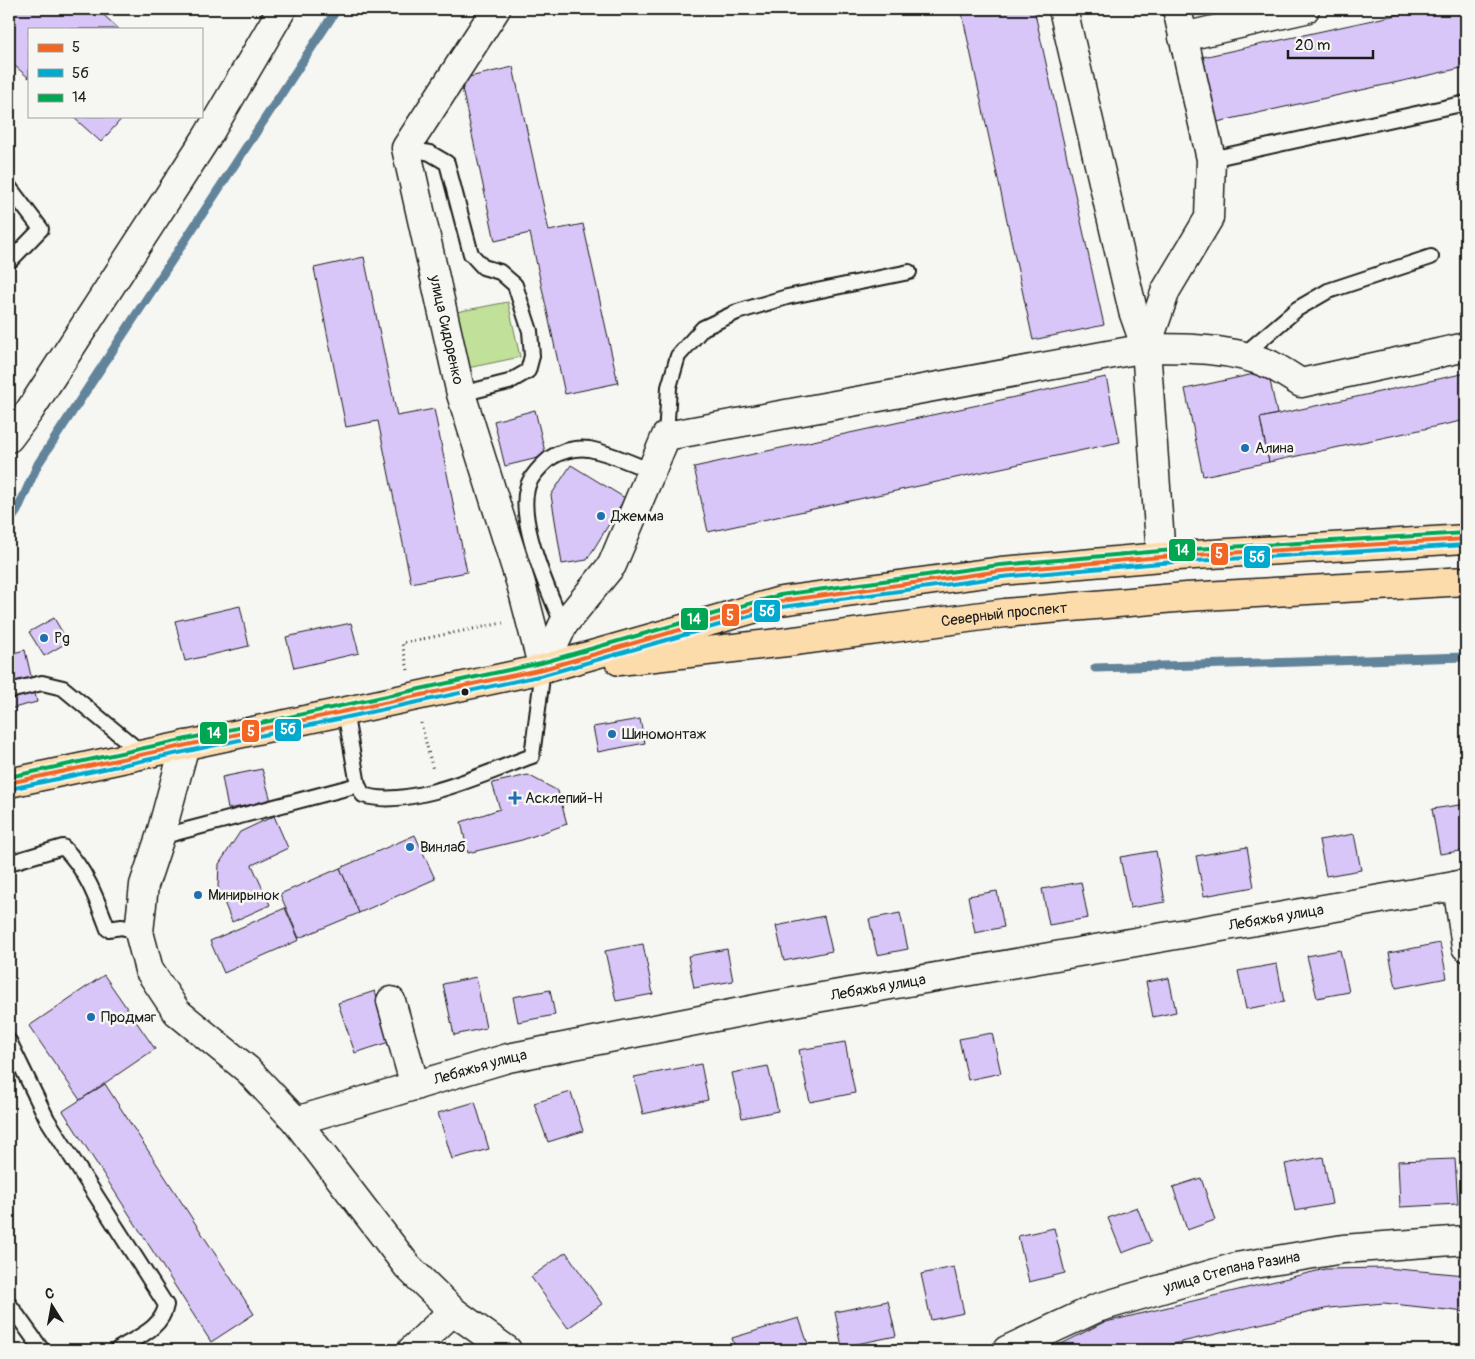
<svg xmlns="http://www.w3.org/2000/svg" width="1475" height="1359" font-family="Pangolin,sans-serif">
	<rect width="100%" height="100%" fill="#f6f6f2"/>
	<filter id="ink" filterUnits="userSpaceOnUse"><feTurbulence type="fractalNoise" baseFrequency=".02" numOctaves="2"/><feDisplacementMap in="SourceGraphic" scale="10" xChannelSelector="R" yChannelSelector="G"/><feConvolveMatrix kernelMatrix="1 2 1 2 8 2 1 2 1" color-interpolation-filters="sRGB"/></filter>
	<g filter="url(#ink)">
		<polygon fill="#c1e19a" stroke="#6e7e5b" points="508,302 520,357 463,369 451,313"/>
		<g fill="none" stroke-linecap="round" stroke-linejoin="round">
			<g stroke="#62849b" stroke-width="9">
				<polyline points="9,522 17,511 38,464 337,9"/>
				<polyline points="1095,668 1466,657"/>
			</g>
		</g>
		<g fill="#d7c6f7" stroke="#1c1c1c">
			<polygon points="9,9 97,9 119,29 29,29 29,78 9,61"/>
			<polygon points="961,9 1034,9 1104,325 1033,340"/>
			<polygon points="1423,9 1466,9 1466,67 1217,122 1203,57"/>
			<polygon points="513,67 549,231 583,224 618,383 565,394 530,233 495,241 460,79"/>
			<polygon points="72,116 124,116 101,142"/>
			<polygon points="364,257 397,416 434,409 467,572 411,583 378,421 346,427 314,268"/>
			<polygon points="1268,371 1277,414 1260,418 1269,462 1203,476 1185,389"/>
			<polygon points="1466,373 1466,420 1269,462 1260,418"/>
			<polygon points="1106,377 1120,442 708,532 694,467"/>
			<polygon points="535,410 546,456 505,466 494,421"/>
			<polygon points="571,465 625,498 587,560 562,564 551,495"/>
			<polygon points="240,606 249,646 185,661 175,621"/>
			<polygon points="54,618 68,642 44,656 29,632"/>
			<polygon points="351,623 359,653 294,668 286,637"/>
			<polygon points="25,650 37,702 9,709 9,654"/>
			<polygon points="640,719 645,743 598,752 593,727"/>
			<polygon points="262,769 271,801 228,809 222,777"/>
			<polygon points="528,775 558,791 567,824 522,840 468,853 461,822 500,809 492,783"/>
			<polygon points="1466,804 1466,850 1440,854 1432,809"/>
			<polygon points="274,816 288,848 252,865 270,905 232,922 218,887 219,864 240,832"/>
			<polygon points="1354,834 1361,870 1326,876 1319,840"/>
			<polygon points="415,835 435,879 359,913 340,868"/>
			<polygon points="1247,847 1254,887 1204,896 1196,856"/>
			<polygon points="1156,851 1165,902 1130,908 1120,857"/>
			<polygon points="340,868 359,913 299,938 280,894"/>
			<polygon points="1081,882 1088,918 1049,925 1042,889"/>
			<polygon points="997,891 1004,927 975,933 968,896"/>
			<polygon points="285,908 299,940 224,973 210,941"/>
			<polygon points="900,913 908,949 877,955 869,919"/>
			<polygon points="824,916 832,951 784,961 776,926"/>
			<polygon points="1440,943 1447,978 1396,988 1389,953"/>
			<polygon points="643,944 653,994 616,1001 605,951"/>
			<polygon points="727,949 733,981 694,988 688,956"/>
			<polygon points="1340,950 1349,992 1317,998 1307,956"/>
			<polygon points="1277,964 1284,1002 1246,1009 1238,971"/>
			<polygon points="104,975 155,1049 80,1100 29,1026"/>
			<polygon points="476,977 486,1028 454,1035 443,984"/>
			<polygon points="1169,978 1176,1012 1153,1017 1146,982"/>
			<polygon points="550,990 555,1015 518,1022 513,997"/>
			<polygon points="375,991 392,1041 355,1053 338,1003"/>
			<polygon points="992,1033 1001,1073 968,1080 959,1039"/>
			<polygon points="845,1042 855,1093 810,1102 799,1050"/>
			<polygon points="701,1064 708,1100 643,1114 634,1077"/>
			<polygon points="768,1066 778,1111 742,1118 732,1073"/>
			<polygon points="105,1084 254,1314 211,1342 63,1111"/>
			<polygon points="571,1092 583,1131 548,1142 534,1103"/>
			<polygon points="475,1102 489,1149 452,1159 438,1113"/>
			<polygon points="1323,1157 1332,1204 1295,1211 1285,1164"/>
			<polygon points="1455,1159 1458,1204 1400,1207 1398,1161"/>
			<polygon points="1201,1178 1215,1220 1187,1230 1173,1187"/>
			<polygon points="1137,1207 1151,1242 1122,1253 1108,1218"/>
			<polygon points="1054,1228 1065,1273 1029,1282 1018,1236"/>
			<polygon points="566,1252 602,1304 568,1328 531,1277"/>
			<polygon points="954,1267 964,1313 931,1320 921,1274"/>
			<polygon points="1386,1268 1466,1275 1466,1312 1384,1303 1329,1308 1147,1350 1050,1350 1102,1323 1325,1269"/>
			<polygon points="888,1301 896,1336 842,1347 835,1312"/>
			<polygon points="799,1318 810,1350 736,1350 732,1338"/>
		</g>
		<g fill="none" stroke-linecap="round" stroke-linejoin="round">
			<g stroke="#1c1c1c" stroke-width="18">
				<g id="service">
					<polyline points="406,148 430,153 447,163 471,254 483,267 500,272 515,285 530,331 532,356 528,371 509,382 461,394"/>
					<polyline points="1211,159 1466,103"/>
					<polyline points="9,187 41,229 9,262"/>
					<polyline points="1242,356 1297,309 1328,291 1431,257"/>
					<polyline points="666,436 669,387 678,356 703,328 737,312 787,297 909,272"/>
					<path d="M563,625C549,593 518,523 527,489C529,478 541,466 549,459C560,451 576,447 589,449C610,453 631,463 651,471"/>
					<polyline points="9,691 42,683 63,688 143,754"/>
					<path d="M345,711L358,785L363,795C409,810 488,772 532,756L543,669"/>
					<polyline points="160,837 358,785"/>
					<path d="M9,863L63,847C86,869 97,900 108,929L122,927L139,932"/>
					<path d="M9,1041L47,1119L166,1305C162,1329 135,1338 117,1350"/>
					<polyline points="9,1304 42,1350"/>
				</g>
			</g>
			<g stroke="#1c1c1c" stroke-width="31">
				<g id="minor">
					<path id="s1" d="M496,9L406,148L461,394L521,584L543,669"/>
					<polyline points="1063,9 1133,311 1146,348 1161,557"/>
					<polyline points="1183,37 1305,9"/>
					<polyline points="1146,348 1166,290 1209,218 1211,159 1177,9"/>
					<polyline points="9,438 30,410 207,137 282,9"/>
					<path d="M543,669L563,625L612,565L666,436L1146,348C1186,348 1233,348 1271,365C1281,370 1291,377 1301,383L1466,347"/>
					<polyline points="1457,885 1466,947"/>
					<polyline points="391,1001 415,1086"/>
					<path id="s2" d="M296,1121L508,1058L771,1006L1466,884"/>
					<polyline points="412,1350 453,1311"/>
					<path id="s3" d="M1007,1350L1097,1308L1236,1267L1343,1249L1466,1240"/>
				</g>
			</g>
			<g stroke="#1c1c1c" stroke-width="31">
				<polyline id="tertiary" points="185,745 160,837 144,885 139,932 149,970 177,1012 248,1070 296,1121 408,1267 453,1311 507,1350"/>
			</g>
			<g stroke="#1c1c1c" stroke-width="31">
				<g id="primary">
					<path id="s4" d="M619,661L787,642L1005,613L1186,597L1466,581"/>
					<polyline points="9,783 543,669 781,601 1001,571 1161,557 1466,539"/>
				</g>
			</g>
			<g stroke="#1c1c1c" stroke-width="3" stroke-dasharray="1 4" stroke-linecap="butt">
				<polyline points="408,670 402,643 503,623"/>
				<polyline points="421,723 433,770"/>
			</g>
			<use href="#service" stroke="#f6f6f2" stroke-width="14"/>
			<use href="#minor" stroke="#f6f6f2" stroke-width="28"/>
			<use href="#tertiary" stroke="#f6f6f2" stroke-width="28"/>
			<use href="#primary" stroke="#fddcac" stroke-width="28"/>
			<g stroke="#f6f6f2" stroke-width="8">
				<polyline id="bus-1" points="9,783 543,669 781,601 1001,571 1161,557 1466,539"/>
			</g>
			<g stroke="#f6f6f2" stroke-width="8">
				<polyline id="bus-2" points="10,789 544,675 782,607 1002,577 1161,563 1466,545"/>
			</g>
			<g stroke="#f6f6f2" stroke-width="8">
				<polyline id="bus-3" points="9,777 541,663 780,595 1000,565 1161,551 1466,533"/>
			</g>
			<use href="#bus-1" stroke="#f26522" stroke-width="4"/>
			<use href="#bus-2" stroke="#00a9ce" stroke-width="4"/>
			<use href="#bus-3" stroke="#00a651" stroke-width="4"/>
		</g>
	</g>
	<g fill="#1f6fb2" stroke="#f6f6f2" stroke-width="2">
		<circle cx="1245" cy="448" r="5"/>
		<circle cx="601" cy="516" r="5"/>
		<circle cx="44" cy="638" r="5"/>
		<circle cx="612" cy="734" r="5"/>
		<path d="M512.5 790.5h5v5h5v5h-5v5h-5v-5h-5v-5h5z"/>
		<circle cx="410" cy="847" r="5"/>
		<circle cx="198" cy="895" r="5"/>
		<circle cx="91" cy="1017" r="5"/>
	</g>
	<circle fill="#1c1c1c" stroke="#f6f6f2" stroke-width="2" cx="465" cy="692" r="4.5"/>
	<g text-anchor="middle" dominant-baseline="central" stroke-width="5" stroke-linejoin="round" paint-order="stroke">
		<g font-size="15" fill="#1c1c1c" stroke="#f6f6f2">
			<text stroke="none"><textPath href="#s1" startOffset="352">улица Сидоренко</textPath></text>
			<text stroke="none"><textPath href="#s4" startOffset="388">Северный проспект</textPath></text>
			<text stroke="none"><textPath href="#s2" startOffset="1002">Лебяжья улица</textPath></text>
			<text stroke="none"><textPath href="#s2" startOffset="598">Лебяжья улица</textPath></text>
			<text stroke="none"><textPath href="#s2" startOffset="192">Лебяжья улица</textPath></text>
			<text stroke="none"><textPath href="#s3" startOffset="239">улица Степана Разина</textPath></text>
		</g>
		<g font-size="15" fill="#1c1c1c" stroke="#f6f6f2" text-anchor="start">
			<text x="1255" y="448">Алина</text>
			<text x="611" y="516">Джемма</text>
			<text x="54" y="638">Pg</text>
			<text x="622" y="734">Шиномонтаж</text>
			<text x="525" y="798">Асклепий-Н</text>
			<text x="420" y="847">Винлаб</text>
			<text x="208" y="895">Минирынок</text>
			<text x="101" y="1017">Продмаг</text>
		</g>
	</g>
	<g stroke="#f6f6f2" stroke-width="2">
		<rect x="1168" y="538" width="28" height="24" rx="5" fill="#00a651"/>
		<rect x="1210" y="542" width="19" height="24" rx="5" fill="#f26522"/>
		<rect x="1243" y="545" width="28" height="24" rx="5" fill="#00a9ce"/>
		<rect x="753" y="599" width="28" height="24" rx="5" fill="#00a9ce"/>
		<rect x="721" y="603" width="19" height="24" rx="5" fill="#f26522"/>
		<rect x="680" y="607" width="29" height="24" rx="5" fill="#00a651"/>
		<rect x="274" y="718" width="28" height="24" rx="5" fill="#00a9ce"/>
		<rect x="241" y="719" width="19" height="24" rx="5" fill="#f26522"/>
		<rect x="199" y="721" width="29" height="24" rx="5" fill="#00a651"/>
	</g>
	<g font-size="14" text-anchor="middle" font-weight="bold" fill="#fff">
		<text x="1182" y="555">14</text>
		<text x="1219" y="558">5</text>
		<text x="1257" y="562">5б</text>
		<text x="767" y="616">5б</text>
		<text x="730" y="620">5</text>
		<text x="694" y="624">14</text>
		<text x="288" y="734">5б</text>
		<text x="251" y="736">5</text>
		<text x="214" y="738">14</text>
	</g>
	<rect width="1475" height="1359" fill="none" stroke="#f6f6f2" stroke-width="30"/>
	<rect x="15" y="15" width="1445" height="1329" fill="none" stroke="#1c1c1c" stroke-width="2" filter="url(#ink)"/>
	<rect x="28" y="28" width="175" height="90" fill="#f6f6f2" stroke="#9f9f9c"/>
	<rect x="38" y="44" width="25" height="8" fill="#f26522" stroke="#9f9f9c"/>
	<text x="72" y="52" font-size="15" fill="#1c1c1c">5</text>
	<rect x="38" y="69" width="25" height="8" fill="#00a9ce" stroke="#9f9f9c"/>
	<text x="72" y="78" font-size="15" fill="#1c1c1c">5б</text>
	<rect x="38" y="94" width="25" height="8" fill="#00a651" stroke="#9f9f9c"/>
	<text x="72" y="102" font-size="15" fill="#1c1c1c">14</text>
	<g transform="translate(52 1306) rotate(349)" stroke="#f6f6f2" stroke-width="4" paint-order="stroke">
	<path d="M0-4L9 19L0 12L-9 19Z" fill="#1c1c1c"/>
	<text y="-8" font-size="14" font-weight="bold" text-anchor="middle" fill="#1c1c1c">С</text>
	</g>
	<path d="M1288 50v8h85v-8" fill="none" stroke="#1c1c1c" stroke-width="2.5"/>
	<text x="1295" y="50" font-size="15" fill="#1c1c1c" stroke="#f6f6f2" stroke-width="4" paint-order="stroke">20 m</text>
</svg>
